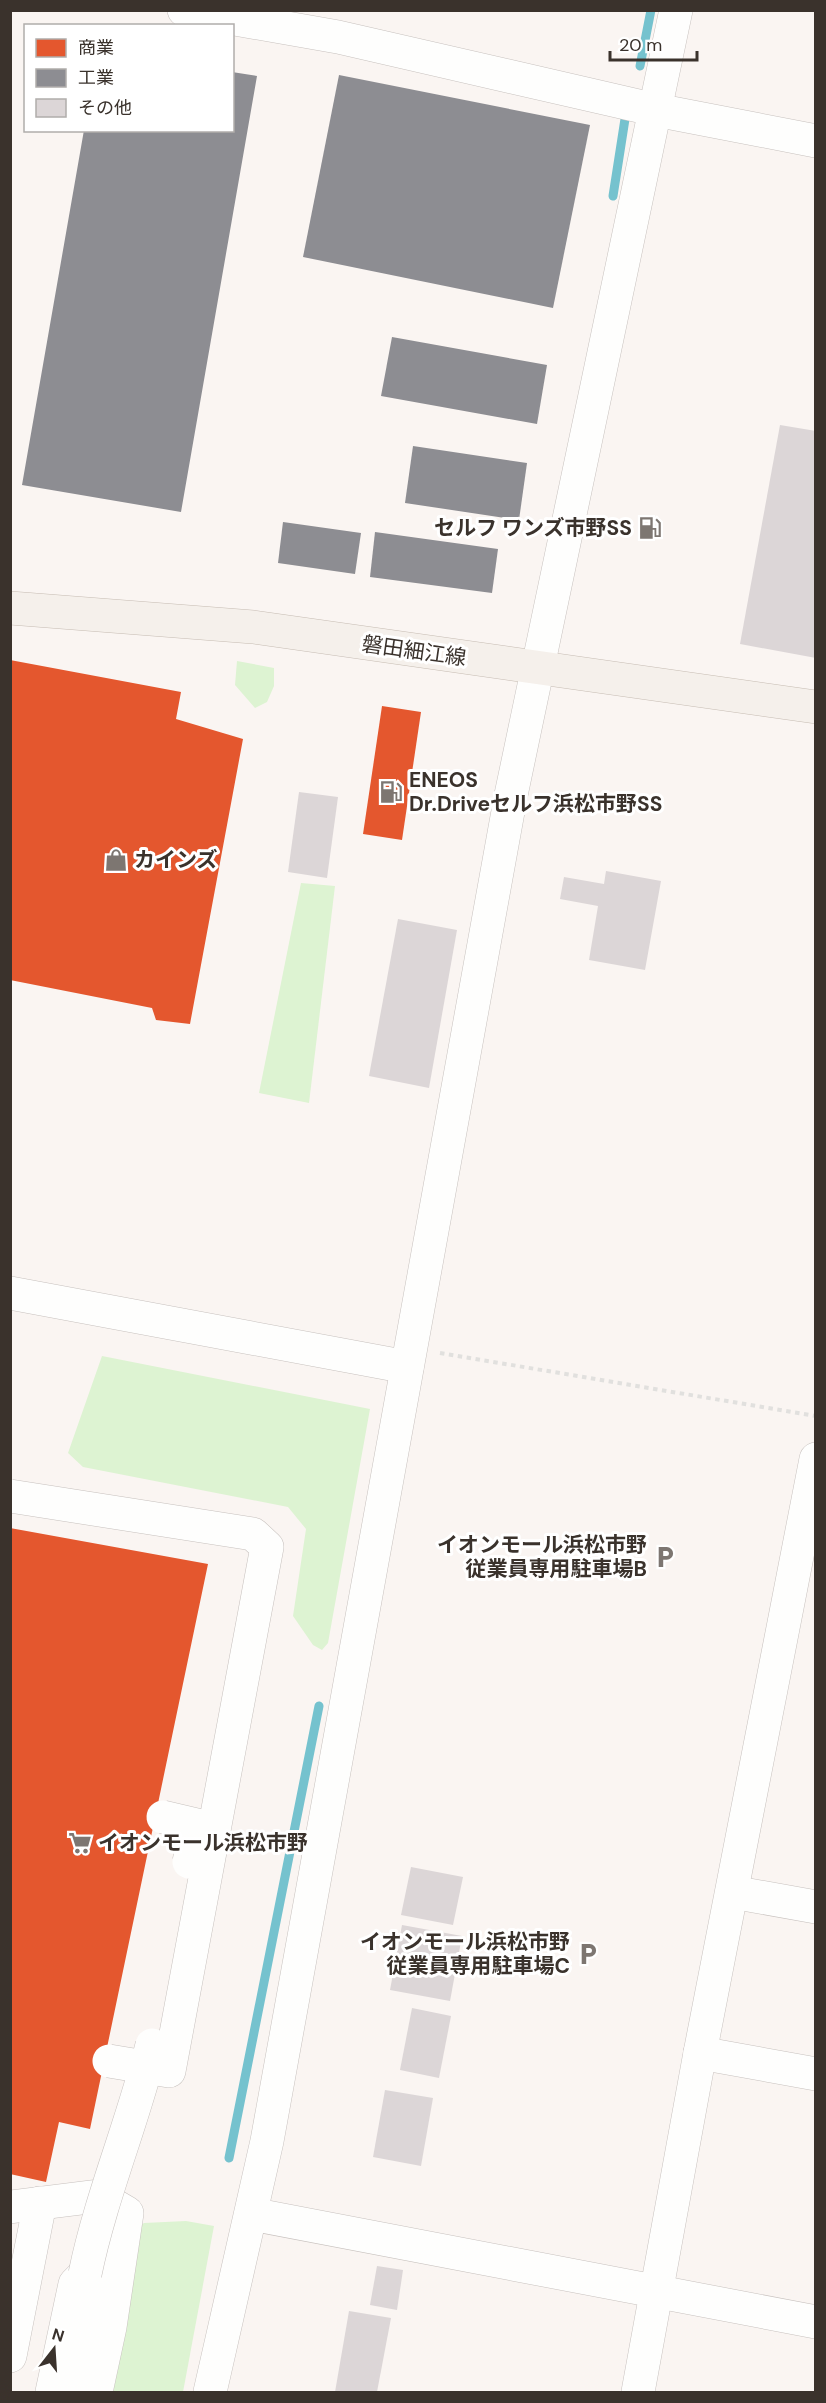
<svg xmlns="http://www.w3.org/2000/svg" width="826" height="2403" font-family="'DM Sans','Noto Sans JP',sans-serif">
	<rect width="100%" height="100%" fill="#faf5f2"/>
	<g fill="#ddf3d2">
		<polygon points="237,661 274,668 274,686 267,702 255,708 235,685"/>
		<polygon points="301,883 335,886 309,1103 259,1093"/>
		<polygon points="102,1356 370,1409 328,1643 322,1650 313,1645 293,1616 306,1529 288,1507 83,1467 68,1453"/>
		<polygon points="186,2221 214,2226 183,2392 109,2392 137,2228 144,2223"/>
	</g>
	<g fill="#e4572e">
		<polygon points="10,660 181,692 176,719 243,739 190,1024 156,1020 152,1008 10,980"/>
		<polygon points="382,706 421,712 402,840 363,834"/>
		<polygon points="10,1528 208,1564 90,2129 59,2122 46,2182 10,2174"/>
	</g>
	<g fill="#8d8d92">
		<polygon points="232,72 257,76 181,512 22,485 84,130 232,130"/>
		<polygon points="339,75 590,125 553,308 303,257"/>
		<polygon points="392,337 547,365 537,424 381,396"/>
		<polygon points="413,446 527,463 519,520 405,503"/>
		<polygon points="283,522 361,533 355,574 278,563"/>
		<polygon points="375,532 498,549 492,593 370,577"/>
	</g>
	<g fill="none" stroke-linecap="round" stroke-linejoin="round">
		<g stroke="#75c2ce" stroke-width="9">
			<polyline points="640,66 651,10"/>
			<polyline points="613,196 625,119"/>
			<polyline points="229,2158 319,1706"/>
		</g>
	</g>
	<g fill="#dcd6d7">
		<polygon points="780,425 816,431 816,658 740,644"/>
		<polygon points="299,792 338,797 327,878 288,872"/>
		<polygon points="606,871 661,881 645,970 589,960 598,906 560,899 564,877 604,884"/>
		<polygon points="398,919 457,930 429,1088 369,1076"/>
		<polygon points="411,1867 463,1877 453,1925 401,1915"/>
		<polygon points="402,1925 462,1936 450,2001 390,1990"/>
		<polygon points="412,2008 451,2016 439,2078 400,2070"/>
		<polygon points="385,2090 433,2098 421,2166 373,2157"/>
		<polygon points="377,2266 403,2270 397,2310 370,2305"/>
		<polygon points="349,2311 391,2318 377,2392 335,2392"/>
	</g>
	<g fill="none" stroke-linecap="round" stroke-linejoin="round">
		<g stroke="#c7c1be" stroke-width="34">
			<g id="minor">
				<polyline points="184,10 338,37 656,110 816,141"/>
				<polyline points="10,1293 407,1367"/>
				<polyline points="732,1892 816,1907"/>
				<polyline points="700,2053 816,2074"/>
				<polyline points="10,2207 98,2196 127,2213 110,2327 96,2392"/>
				<polyline points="251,2214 816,2322"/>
				<polyline points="10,2356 40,2203"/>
				<polyline points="52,2392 75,2284 85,2274 91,2293 71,2392"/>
				<polyline points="210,2392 267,2141 511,795 676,10"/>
				<polyline points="638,2392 700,2053 816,1459"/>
			</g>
		</g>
		<g stroke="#c6bcb3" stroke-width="34">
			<polyline id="major" points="10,608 253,627 816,707"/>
		</g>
		<polyline stroke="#e1e0de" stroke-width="4" stroke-dasharray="4.5 4.5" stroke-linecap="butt" points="440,1353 816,1416"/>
		<use href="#minor" stroke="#fefefd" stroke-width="33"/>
		<use href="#major" stroke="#f5f0eb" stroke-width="33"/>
		<g stroke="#c7c1be" stroke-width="34" stroke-linecap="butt">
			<g id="minor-bridge">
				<polyline points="10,1496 253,1534 267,1547 169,2071 109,2061"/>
				<polyline points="163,1817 197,1825 189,1862"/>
				<path d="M85,2274C101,2196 133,2122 152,2045"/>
			</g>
		</g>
		<use href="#minor-bridge" stroke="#fefefd" stroke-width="33"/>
	</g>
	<defs>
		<g id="fuel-bare" transform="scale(1.8)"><path d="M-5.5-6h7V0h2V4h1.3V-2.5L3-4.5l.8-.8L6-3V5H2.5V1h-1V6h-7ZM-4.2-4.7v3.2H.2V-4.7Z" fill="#7d7671" stroke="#fff" stroke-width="2.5" paint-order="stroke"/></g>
		<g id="shop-bare" transform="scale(1.8)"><path d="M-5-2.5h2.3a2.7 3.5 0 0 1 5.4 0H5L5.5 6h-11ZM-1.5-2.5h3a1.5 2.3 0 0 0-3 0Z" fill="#7d7671" stroke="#fff" stroke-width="2.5" paint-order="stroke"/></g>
		<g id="parking-bare" transform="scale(1.8)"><path d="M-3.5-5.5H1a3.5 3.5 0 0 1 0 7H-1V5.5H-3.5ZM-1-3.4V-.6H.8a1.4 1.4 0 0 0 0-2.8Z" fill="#7d7671" stroke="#fff" stroke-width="2.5" paint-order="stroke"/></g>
		<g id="supermarket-bare" transform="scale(1.8)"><path d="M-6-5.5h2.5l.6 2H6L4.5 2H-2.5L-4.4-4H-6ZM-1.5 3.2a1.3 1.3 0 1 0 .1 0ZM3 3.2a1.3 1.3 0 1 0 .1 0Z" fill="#7d7671" stroke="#fff" stroke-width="2.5" paint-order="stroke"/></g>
	</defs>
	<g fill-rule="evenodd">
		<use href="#fuel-bare" x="650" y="528"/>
		<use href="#fuel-bare" x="391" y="792"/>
		<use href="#shop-bare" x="116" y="860"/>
		<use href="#parking-bare" x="665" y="1557"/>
		<use href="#supermarket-bare" x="80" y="1843"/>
		<use href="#parking-bare" x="588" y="1954"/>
	</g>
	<g text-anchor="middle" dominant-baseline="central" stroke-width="6" stroke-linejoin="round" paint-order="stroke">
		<g font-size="21" font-weight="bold" fill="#3a322c" stroke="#fff" text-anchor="end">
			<text x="632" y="528">セルフ ワンズ市野SS</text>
			<text x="409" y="780" text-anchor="start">ENEOS<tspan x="409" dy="24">Dr.Driveセルフ浜松市野SS</tspan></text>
			<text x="134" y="860" text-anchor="start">カインズ</text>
			<text x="647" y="1545">イオンモール浜松市野<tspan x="647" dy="24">従業員専用駐車場B</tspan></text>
			<text x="98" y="1843" text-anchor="start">イオンモール浜松市野</text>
			<text x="570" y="1942">イオンモール浜松市野<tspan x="570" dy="24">従業員専用駐車場C</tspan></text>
		</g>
		<g font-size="21" fill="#3a322c" stroke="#fff">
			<text transform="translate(414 651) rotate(8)">磐田細江線</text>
		</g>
	</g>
	<rect width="826" height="2403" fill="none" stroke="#3a322c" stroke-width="24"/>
	<rect x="24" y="24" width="210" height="108" fill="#ffffff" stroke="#b0adab" stroke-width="1.5"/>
	<rect x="36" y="39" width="30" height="18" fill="#e4572e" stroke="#b0adab" stroke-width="1.5"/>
	<text x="78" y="54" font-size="18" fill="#3a322c">商業</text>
	<rect x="36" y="69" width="30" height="18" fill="#8d8d92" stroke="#b0adab" stroke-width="1.5"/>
	<text x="78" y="84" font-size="18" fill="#3a322c">工業</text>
	<rect x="36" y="99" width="30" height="18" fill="#dcd6d7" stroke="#b0adab" stroke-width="1.5"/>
	<text x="78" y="114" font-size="18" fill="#3a322c">その他</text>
	<g transform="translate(54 2349) rotate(17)" stroke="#ffffff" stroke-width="4.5" paint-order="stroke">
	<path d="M0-4.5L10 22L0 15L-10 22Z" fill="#3a322c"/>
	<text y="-9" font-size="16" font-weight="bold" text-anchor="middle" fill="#3a322c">N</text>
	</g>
	<path d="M610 51v9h87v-9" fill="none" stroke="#3a322c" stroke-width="3"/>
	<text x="619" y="51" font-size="18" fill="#3a322c" stroke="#ffffff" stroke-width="4.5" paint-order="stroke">20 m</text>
</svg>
